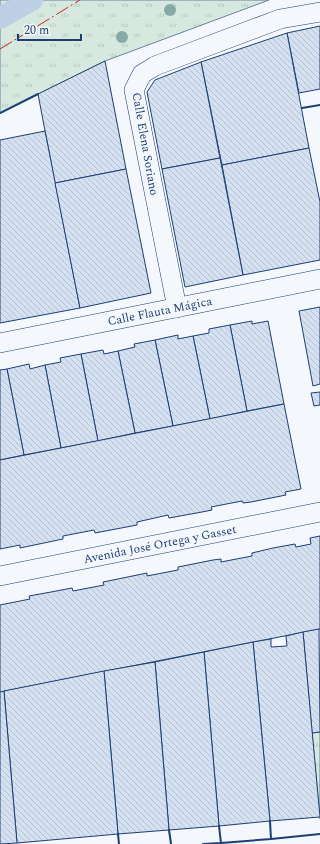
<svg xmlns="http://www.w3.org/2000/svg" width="320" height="844" font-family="Spectral,serif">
	<defs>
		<pattern id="grass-tufts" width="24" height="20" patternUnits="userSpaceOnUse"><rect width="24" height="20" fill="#d7e8df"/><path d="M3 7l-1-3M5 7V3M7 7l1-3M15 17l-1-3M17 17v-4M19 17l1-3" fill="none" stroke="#b8c8c3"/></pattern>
		<pattern id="building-back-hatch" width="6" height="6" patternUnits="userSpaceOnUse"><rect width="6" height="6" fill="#d5e0f0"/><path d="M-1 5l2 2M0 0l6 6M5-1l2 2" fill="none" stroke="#b6c1d1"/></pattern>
	</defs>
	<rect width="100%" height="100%" fill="#f4f7fb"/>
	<g fill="url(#grass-tufts)" stroke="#687fa3">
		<polygon points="0,0 269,0 105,61 0,113"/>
		<polygon points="320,732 320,819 312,733"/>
	</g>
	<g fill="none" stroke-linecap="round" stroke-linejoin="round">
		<polyline stroke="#bed0e5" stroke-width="22" points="0,18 32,0"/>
	</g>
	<g fill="url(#building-back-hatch)" stroke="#1d3f73">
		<polygon points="320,26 320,89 299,93 287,33"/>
		<polygon points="287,33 309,148 222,165 201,62"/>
		<polygon points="105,61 126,169 55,183 38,94"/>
		<polygon points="201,62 220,158 162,169 147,92 155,80"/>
		<polygon points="45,131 80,308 0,323 0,140"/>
		<polygon points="309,148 320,202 320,260 243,275 222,165"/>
		<polygon points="220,158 243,275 185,287 162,169"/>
		<polygon points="126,169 151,293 80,308 55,183"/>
		<polygon points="320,307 320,384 313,386 299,311"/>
		<polygon points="252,321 252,324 268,321 284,404 247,411 230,325"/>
		<polygon points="230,325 247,411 210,419 193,336 209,333 209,329"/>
		<polygon points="178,335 178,339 193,336 210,419 173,426 155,340"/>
		<polygon points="155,340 173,426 135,433 118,351 135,347 134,344"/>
		<polygon points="103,350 104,354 118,351 135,433 98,441 81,354"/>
		<polygon points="81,354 98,441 61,448 45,365 61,362 60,358"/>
		<polygon points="29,364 30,369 45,365 61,448 24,455 7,369"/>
		<polygon points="7,369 24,455 0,460 0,370"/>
		<polygon points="320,392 320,405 314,406 311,393"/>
		<polygon points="284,404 301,489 285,492 286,495 251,502 243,503 242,501 211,507 212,510 202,512 169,518 168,515 137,522 137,525 95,533 94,530 63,536 63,539 20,548 20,545 0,549 0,460"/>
		<polygon points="320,536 320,629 0,692 0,605 30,599 29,596 51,592 72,588 73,591 104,585 103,582 113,580 147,573 147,576 178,570 178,567 213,560 221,559 221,562 252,556 252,553 273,548 295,544 296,547 311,544 310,538"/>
		<polygon points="319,629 320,732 312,733 303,632"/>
		<polygon points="303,632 320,817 270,821 253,642 271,639 271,647 287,646 286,636"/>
		<polygon points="253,642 270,821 219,826 204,652"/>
		<polygon points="204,652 219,826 169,830 155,662"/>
		<polygon points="155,662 169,830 118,834 104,671"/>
		<polygon points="104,671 118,834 17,843 4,691"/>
		<polygon points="4,691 17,843 0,844 0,692"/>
	</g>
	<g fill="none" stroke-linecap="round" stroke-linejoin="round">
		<g stroke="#1d3f73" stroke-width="20">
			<g id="street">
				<polyline points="177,308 134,90 142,74 155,66 280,19 320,12"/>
				<path id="s1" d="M0,343L320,279"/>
				<path id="s2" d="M0,576L320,512"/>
			</g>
		</g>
		<use href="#street" stroke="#f4f7fb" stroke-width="19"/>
		<g stroke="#1d3f73" stroke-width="2">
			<polyline points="302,108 320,105"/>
			<polyline points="0,113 38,94"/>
			<polyline points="169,830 171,844"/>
			<polyline points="118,834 119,844"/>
			<polyline points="271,839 320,834"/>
			<polyline points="221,843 271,839 270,821"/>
			<polyline points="203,844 221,843 219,826"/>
		</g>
		<polyline stroke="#c62828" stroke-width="1" stroke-dasharray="14 3 2 3" stroke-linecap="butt" points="0,49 80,0"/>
	</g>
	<g fill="#86aba6">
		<circle cx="170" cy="10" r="6"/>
		<circle cx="122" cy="37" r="6"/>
	</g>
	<g text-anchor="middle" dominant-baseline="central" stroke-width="3" stroke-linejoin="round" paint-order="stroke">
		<g font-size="12" fill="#1d3f73" stroke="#f4f7fb">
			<text transform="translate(145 144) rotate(80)">Calle Elena Soriano</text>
			<text stroke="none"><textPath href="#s1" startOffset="163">Calle Flauta Mágica</textPath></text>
			<text stroke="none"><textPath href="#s2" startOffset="163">Avenida José Ortega y Gasset</textPath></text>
		</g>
	</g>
	<path d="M18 34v6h63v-6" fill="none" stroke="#1d3f73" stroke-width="2"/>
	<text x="24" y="34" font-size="12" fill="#1d3f73" stroke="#f4f7fb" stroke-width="3" paint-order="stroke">20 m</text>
</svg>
